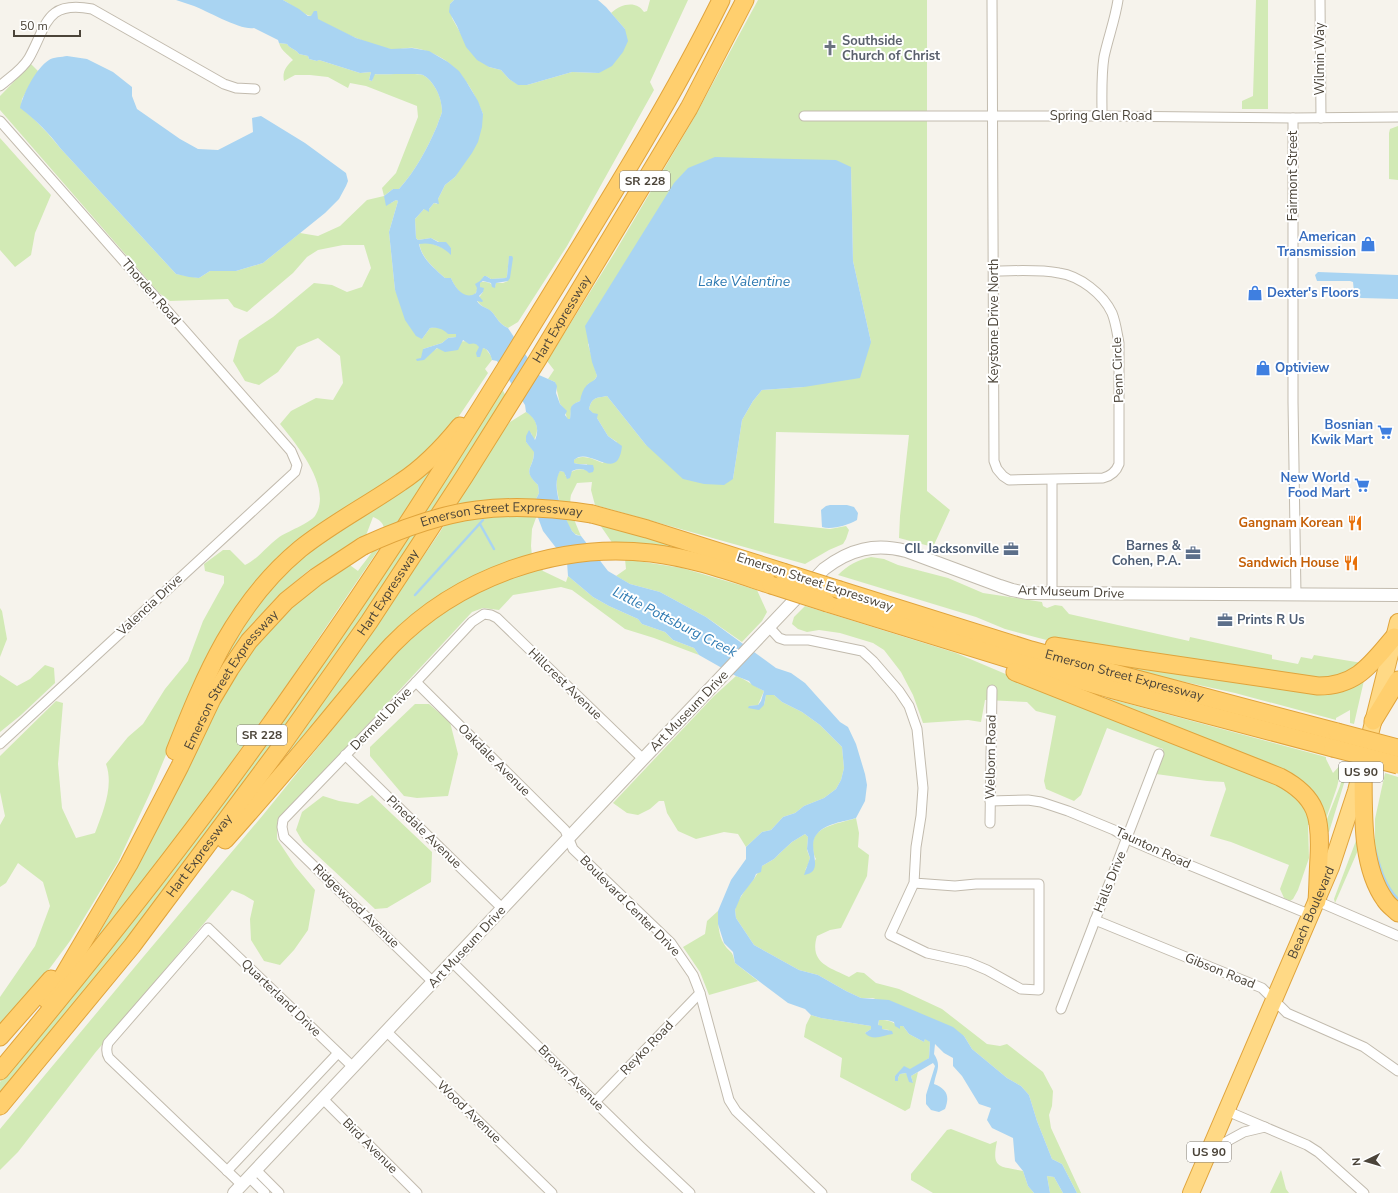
<svg xmlns="http://www.w3.org/2000/svg" width="1398" height="1193" font-family="'Nunito Sans',sans-serif">
	<rect width="100%" height="100%" fill="#f6f3ec"/>
	<g fill="#d2eab5">
		<path d="M283,0H454L450,4L452,18L461,34L489,67L501,70L509,79L519,85H527L572,72L599,73L625,29L611,13C621,4 636,0 644,12L647,11L650,0H688L650,82L654,90L567,246L518,322L508,328C498,323 498,319 492,312C487,307 481,308 477,300L483,292L480,287L479,283C485,280 491,283 495,287L496,283H503L508,281L509,257L507,276L506,278L491,279L486,276H484C480,281 477,292 475,294C464,302 454,286 451,278H445C434,268 422,259 419,243H430L446,249L451,248L431,238L418,240L416,238L415,219L424,209H429L434,203L437,204L438,199L445,185L455,177L483,114C470,81 451,54 414,48C406,47 398,51 390,49C362,43 336,29 311,16C306,16 289,3 283,0Z"/>
		<path d="M758,0H927V491L950,510L933,547L899,538L900,516L909,435L776,432L774,523L830,529L846,526L849,530L846,539L843,544L829,550L805,564L595,505L591,490L592,482L577,483C575,487 573,491 571,495C568,508 576,524 581,536C579,535 577,535 575,534C565,527 554,489 557,477C557,476 559,472 560,471L565,472V476C572,471 579,467 588,471L587,464H578L574,463V460C582,453 595,460 603,463L617,442L608,436L597,418L589,409C592,397 596,398 607,396L646,445L733,479L742,420L753,401L762,390L804,387L871,342L853,261L851,167L588,344L597,376L593,382L588,384L580,401C568,406 572,410 570,420L567,419L565,410L560,404L555,382L548,379L554,370L547,361L615,252L694,118Z"/>
		<polygon points="1256,0 1268,0 1268,109 1242,109 1242,101 1253,96"/>
		<path d="M279,43L287,44C290,49 296,49 299,54L308,56L309,59L317,61L319,60L360,73L371,72L369,80L372,81L374,74C383,75 417,73 423,75C427,77 432,82 434,86C439,93 442,102 442,112C441,116 438,122 437,126C427,149 416,170 399,189H393L384,196L391,203L396,200L398,201L389,232L395,290L422,339L430,328L437,327L456,334V337L448,338L442,343L423,349L425,358C429,355 433,350 438,348C448,343 471,336 480,347L478,351L483,348L486,349L491,356L492,360L485,369L488,373L449,431L425,455L295,546L196,683L150,793L118,862L70,941L41,980L0,1026V997L35,946L50,906L43,882L18,863L6,883L0,887V825L5,816L0,792V756L56,701L63,703L58,764L62,808L76,838L95,833C103,812 114,786 106,764L128,737L143,724L165,689L188,661L203,621L224,583V576L205,571L204,564L223,550H230L245,565C258,559 267,546 278,538C286,532 310,523 315,516C333,488 297,445 280,424L291,411L316,398L333,400L343,383L340,356L318,338L297,347L278,372L259,385L245,381L233,361L239,340L273,317L314,283L332,285L347,292L362,287L371,268L364,245H343L318,250L307,257L293,273L247,312L234,307L228,299L170,301L159,293L0,110V96L31,64L38,71L22,99L21,108C36,120 49,134 61,149L176,274L199,278L210,271H236L263,263L300,233L318,236L340,226L367,200L384,196L382,188L396,173L418,117L417,106L366,86L350,83L348,88L328,77L310,75H295L284,81C282,72 286,66 293,60C287,53 282,52 279,43Z"/>
		<polygon points="1398,126 1398,180 1389,179 1389,133 1390,129"/>
		<polygon points="0,138 51,195 35,233 31,255 15,267 0,250"/>
		<path d="M502,389L506,396C409,552 305,704 195,852C133,935 66,1016 0,1096V1082L111,947Z"/>
		<path d="M526,412C537,418 540,429 534,440L531,433L526,442L534,451C534,470 521,468 538,485L539,493L536,499L537,515L532,529L531,546L532,556L456,586L287,758L286,756L440,532L502,431L510,422Z"/>
		<path d="M427,470L431,472L291,679L206,798L98,940L96,938C128,887 155,835 181,781C204,733 226,681 261,639C286,609 316,587 347,563L358,571C364,562 385,538 384,528C383,522 378,519 373,517L365,538L309,570L276,598L245,632L225,662L221,660L232,641L289,563Z"/>
		<polygon points="598,522 711,556 613,544"/>
		<path d="M871,557L884,559L898,565L948,578L983,593L1042,602L1043,606L1047,608L1055,605L1062,606L1069,614L1189,641L1190,637L1272,655V659L1298,664L1301,657L1312,659L1314,655L1362,663L1350,675L1315,681L1054,642L1005,629L976,617L838,575C848,565 857,560 871,557Z"/>
		<polygon points="625,559 682,568 757,590 767,612 762,621 742,642 706,617 684,605 660,592 630,584 616,576 626,569"/>
		<path d="M541,567L543,571L566,582L568,576L593,597L609,606L638,619L642,624L665,632L673,640L694,648L699,655L654,638L625,629L572,590L561,587L513,595L499,610L483,608L472,612L277,822V839L295,866L315,890L308,930L294,950L280,965L264,961L251,940L250,919L254,901L244,895L232,890L95,1053L18,1152L0,1170V1129L144,956L263,815L388,661C414,635 443,610 475,594C496,583 519,576 541,567Z"/>
		<polygon points="805,606 956,653 1039,688 1265,776 1298,795 1314,825 1308,825 1309,858 1298,890 1293,899 1290,901 1284,898 1280,889 1289,865 1231,842 1210,836 1226,789 1224,782 1207,781 1156,774 1163,749 1107,728 1081,795 1074,801 1046,789 1044,781 1056,716 1036,711 1027,702 985,700 981,722 968,720 923,723 913,695 901,672 884,650 873,643 840,633 819,630 807,632 798,629 792,624 794,617"/>
		<polygon points="0,608 2,611 7,639 0,657"/>
		<polygon points="45,665 54,668 55,683 21,715 0,732 0,675 17,686 30,679"/>
		<polygon points="1117,665 1317,690 1365,676 1354,724 1350,723 1350,710 1336,718 1336,720 1235,693 1144,673"/>
		<path d="M736,676C747,680 754,686 764,691L758,705L749,706L764,705L766,695H774L782,702L802,712L820,725L842,747L844,768L841,780L836,789L824,798L804,806L795,813L783,817L771,830L762,832L746,847L738,834L724,832L696,839L678,831L667,813L664,801H659L650,809L638,815L627,813L613,803L713,697Z"/>
		<polygon points="1088,693 1326,757 1326,759 1333,773 1343,762 1337,787 1326,819 1316,804"/>
		<polygon points="415,704 429,704 450,722 458,754 448,796 417,798 404,796 370,756 370,747"/>
		<polygon points="1346,763 1350,764 1329,832 1326,831 1324,825 1327,825 1327,819 1340,786"/>
		<polygon points="1385,773 1398,777 1398,907 1388,896 1370,840 1375,839 1375,819"/>
		<polygon points="372,795 432,852 431,882 387,908 375,909 303,842 296,830 302,812 323,796 339,801 358,804"/>
		<path d="M856,818L859,833L858,847L869,855L867,876L841,928L830,930L817,936C809,963 829,967 849,977L857,972L864,973L876,983L899,989L942,1009L987,1044L1000,1046L1007,1044L1043,1072L1053,1091L1052,1106L1049,1115L1051,1128L1081,1193H1077L1062,1164L1052,1159L1037,1121L1029,1095L1021,1086L1007,1078L972,1049L964,1036L873,998H861L846,991L818,975L799,970L754,945L736,918L735,910L737,903L747,887L754,879L762,866L774,859L780,853L792,842L805,834L808,837L807,850L810,858L808,865L805,870L816,859C813,853 813,850 813,843C814,825 843,823 856,818Z"/>
		<polygon points="1357,838 1362,841 1335,903 1334,899"/>
		<path d="M718,911C718,921 718,935 724,944C730,954 732,948 735,963L758,981L709,995L700,972L683,947L705,934L707,921Z"/>
		<path d="M811,1015L821,1018L871,1026V1029L865,1033C874,1035 883,1040 889,1030L882,1029L878,1026L879,1020C889,1020 893,1021 900,1028V1026H903L909,1034L924,1042L925,1038L930,1042L929,1058L914,1068L895,1076L898,1081V1078L900,1074L906,1073L913,1083L911,1076L918,1072L910,1108L905,1111L840,1077L842,1058L804,1037L806,1025Z"/>
		<path d="M951,1129L990,1144L997,1141C991,1170 1000,1166 1023,1171L1028,1186L1034,1193H933L911,1180V1174L947,1130Z"/>
		<polygon points="1281,1170 1286,1189 1289,1193 1270,1193"/>
		<polygon points="1047,1176 1054,1177 1063,1193 1050,1193"/>
	</g>
	<g fill="#a9d4f2">
		<path d="M176,0H283L299,9L308,16H311L314,11H317L318,19L356,38L391,49L412,48L429,51L448,62L459,71L466,81L478,101L483,114L482,127L478,142L472,153L455,177L445,185L438,199L439,204L434,203L429,209V212L424,209L415,219L416,238L418,240L431,238L438,242H446L451,248V255C442,246 431,242 419,244C422,259 434,268 445,278H451C455,288 465,301 476,293L477,288L475,284L480,281L484,276H486L491,279L506,278L507,276L509,256H512L513,258L510,278L508,281L496,283L495,288L492,287L491,283L483,281L480,283V287L484,288L483,292L479,296L483,301L482,302L477,301C481,308 488,307 492,312C498,319 499,324 508,328L539,375L555,382L557,386L556,393L560,404L567,411L565,415L568,419H570C572,409 567,406 580,401C581,395 583,389 587,385C591,381 594,382 597,376L592,362L585,326L674,183L688,168L715,157L836,160L851,167L853,261L871,342L860,378L804,387L762,390L753,401L742,420L733,479L724,485L704,484L683,479L646,445L607,396C596,398 592,397 589,409L593,413L598,414L597,418L608,436L622,446C618,485 589,445 574,460V463L578,464L593,465L594,469L593,472L589,473C585,468 578,468 572,471L570,478L567,479L564,472L560,471C550,488 564,516 572,531L576,535L581,536L608,571L630,584L660,592L706,617L776,668L791,673L805,683L840,722L848,727L856,744L865,774L867,785L865,801L856,818C843,822 826,823 817,834C805,847 827,872 804,875L810,858L807,849L808,837L805,834L792,842L780,853L774,859L762,866L761,872L756,874L754,879L741,896L735,910L736,918L754,945L799,970L818,975L846,991L861,998L889,1000L953,1027L964,1036L972,1049L1007,1078L1021,1086L1029,1095L1037,1121L1052,1159L1062,1164L1077,1193H1063L1054,1177L1047,1176L1050,1193H1034L1028,1186L1023,1171L1015,1161L1013,1138L992,1128L987,1120L991,1108L979,1104L962,1076L953,1066V1058L944,1053L935,1044L934,1054C942,1066 936,1071 934,1084C947,1089 950,1096 945,1109L939,1112L931,1110L926,1104V1095L935,1066L933,1063L911,1076L913,1083L909,1082L906,1073L900,1074L898,1078V1081H895V1076L904,1066L910,1069L929,1058L930,1042L925,1039L924,1042L909,1034L903,1026H900V1029L895,1026L894,1022L887,1020H879L878,1025L882,1026V1029L892,1031L893,1034C883,1035 873,1042 865,1033L871,1029V1026L821,1018L811,1015L805,1009L788,1003L735,963L733,952L724,943L718,924V911L731,880L746,859V847L762,832L771,830L783,817L795,813L804,806L824,798L836,789L841,780L844,768L842,747L820,725L802,712L782,702L774,695H766L764,705L759,710L748,708L749,706L758,705L761,701L764,691L752,685L749,681L736,676L699,655L694,648L673,640L665,632L642,624L638,619L609,606L593,597L568,576L567,562L543,531L537,515L536,499L539,493L538,485C521,469 534,469 534,452L526,442V436L529,430L535,440C540,429 536,418 526,412L525,405L497,361L492,360C491,356 489,349 483,348L480,357H477L476,353L479,347C476,343 474,343 469,344L463,340L458,350L445,352L437,348L424,360L417,361L416,359L421,358L423,349L442,343L448,338L456,337V334H448C443,329 438,327 430,328L422,339L416,336L405,320L395,290L389,232L398,201L396,200L386,206L384,196L393,189H399C416,170 427,149 437,126C438,122 441,116 442,112C442,103 439,93 434,86C432,82 427,77 423,75C418,73 383,75 375,74L372,81L369,80L371,72L360,73L319,60L317,61L309,59L308,56L299,54C296,49 290,49 287,44L279,43L278,40L254,28C242,31 207,11 194,6C188,4 182,2 176,0Z"/>
		<polygon points="454,0 598,0 606,7 625,29 628,41 623,52 612,66 599,73 572,72 527,85 518,85 509,79 501,70 489,67 477,60 466,47 457,26 449,12 450,4"/>
		<path d="M67,56L87,59L113,72L132,87V96L137,109L180,139L198,149L218,150L253,132L252,118L261,116L305,143L346,173L348,181L346,186L339,199L325,213L263,263L236,271H210L199,278L189,277L176,274L61,149C49,133 36,120 20,108C23,94 36,68 49,60C53,57 62,57 67,56Z"/>
		<polygon points="1318,272 1398,275 1398,299 1361,298 1356,296 1354,292 1353,282 1350,281 1317,281 1315,275"/>
		<path d="M830,505H847L854,507L858,513L857,520C848,525 832,530 822,527L821,510L826,506Z"/>
	</g>
	<g fill="none" stroke-linecap="round" stroke-linejoin="round">
		<g stroke="#a9d4f2" stroke-width="2.5">
			<polyline points="480,524 494,549"/>
			<polyline points="415,595 483,520"/>
			<path d="M1375,849C1380,867 1384,885 1398,899"/>
		</g>
		<g stroke="#c2bbae" stroke-width="11">
			<g id="minor">
				<path d="M992,0L994,461L997,469L1003,476L1009,480L1103,478C1111,476 1116,472 1119,464V343C1117,333 1116,323 1112,313C1103,294 1080,276 1059,273C1038,269 1015,271 994,271"/>
				<polyline points="1320,0 1321,118"/>
				<path d="M0,86C10,77 22,70 29,58C47,26 45,0 92,9L224,84L236,88L255,89"/>
				<polyline points="804,116 1102,116 1293,118 1398,117"/>
				<path d="M1102,116C1102,96 1101,76 1104,57C1108,38 1115,20 1118,0"/>
				<polyline points="1293,118 1293,402 1296,595"/>
				<polyline points="0,121 291,451 297,465 295,472 0,744"/>
				<polyline points="1052,480 1052,593"/>
				<polyline points="769,627 779,638 785,640 809,640 862,651 873,661 899,691 909,706 917,729 923,788 921,816 916,847 914,883 890,935 927,953 968,962 987,970 1021,989 1039,990 1039,884 976,884 955,886 914,883"/>
				<polyline points="416,682 565,830 573,849 671,943 693,975 700,993 729,1100 736,1111 822,1193"/>
				<polyline points="345,755 503,909"/>
				<polyline points="990,801 1028,800 1041,802 1068,811 1114,830 1132,841 1160,853 1311,915"/>
				<polyline points="990,823 992,690"/>
				<polyline points="1317,901 1398,936"/>
				<polyline points="1095,920 1262,988 1287,1013 1364,1047 1398,1071"/>
				<polyline points="452,962 640,1146 690,1193"/>
				<polyline points="433,982 284,837 282,827 283,820 416,682 472,622 484,614 491,615 497,618 643,759"/>
				<polyline points="1061,1009 1159,754"/>
				<polyline points="387,1032 552,1193"/>
				<polyline points="323,1099 417,1193"/>
				<polyline points="595,1102 700,993"/>
				<polyline points="1227,1111 1307,1145 1318,1152 1364,1193"/>
				<polyline points="1211,1150 1244,1132 1265,1127"/>
				<polyline points="256,1170 279,1193"/>
				<polyline points="227,1171 338,1053"/>
				<polyline points="249,1177 265,1193"/>
				<path d="M242,1185L109,1058C106,1053 106,1049 108,1043L208,928L353,1067"/>
			</g>
		</g>
		<g stroke="#c2bbae" stroke-width="14">
			<path id="tertiary" d="M234,1193L643,759L824,569C850,549 875,543 906,551L1000,586L1012,590L1027,593L1398,595"/>
		</g>
		<g stroke="#e0a43c" stroke-width="18">
			<g id="trunk">
				<path id="s1" d="M1191,1193L1331,867L1356,791L1398,622"/>
			</g>
		</g>
		<g stroke="#e0a43c" stroke-width="19">
			<g id="motorway">
				<polyline points="592,514 647,529 783,572"/>
				<path id="s2" d="M840,590L1031,650L1110,672L1337,732"/>
				<polyline points="827,603 1028,665 1110,689 1333,748"/>
				<path d="M1054,646L1142,660L1318,686C1357,686 1371,664 1394,637"/>
				<path d="M1015,672L1280,777C1318,797 1321,818 1319,858C1318,873 1318,887 1317,901"/>
				<polyline points="1373,721 1398,680"/>
				<path d="M175,751C205,675 235,603 300,549C331,524 368,505 401,482C424,467 443,447 460,426"/>
				<path d="M1363,762C1364,804 1359,864 1385,900C1388,905 1394,909 1398,913"/>
				<path d="M225,840C255,806 285,772 314,737C340,706 365,674 392,645C458,577 558,542 651,553C693,558 731,572 771,585"/>
				<path id="s3" d="M47,1000L63,976L129,864L180,766L212,699L230,669L249,641L286,601L316,577L363,546"/>
				<polyline points="0,1037 51,979"/>
				<path d="M0,1071C107,943 210,812 305,675C389,556 466,433 542,309C604,208 668,107 721,0"/>
				<path id="s4" d="M0,1106L132,946L282,745L369,622L464,477L538,359L689,108L745,0"/>
			</g>
		</g>
		<use href="#minor" stroke="#fff" stroke-width="9"/>
		<use href="#tertiary" stroke="#fff" stroke-width="12"/>
		<use href="#trunk" stroke="#ffd985" stroke-width="16"/>
		<use href="#motorway" stroke="#ffcf6e" stroke-width="17"/>
		<g stroke="#e0a43c" stroke-width="19" stroke-linecap="butt">
			<g id="motorway-bridge">
				<path id="s5" d="M363,546C400,529 437,515 477,510C515,505 554,508 592,514"/>
				<polyline points="783,572 840,590"/>
				<polyline points="771,585 827,603"/>
				<polyline points="1337,732 1398,748"/>
				<polyline points="1333,748 1398,765"/>
			</g>
		</g>
		<use href="#motorway-bridge" stroke="#ffcf6e" stroke-width="17"/>
	</g>
	<defs>
		<g id="church-bare" transform="scale(1.2)"><path d="M-1.2-6h2.4v3.5h3.3v2.4h-3.3V6h-2.4V-.1h-3.3v-2.4h3.3Z" fill="#6b7280" stroke="#fff" stroke-width="2.5" paint-order="stroke"/></g>
		<g id="shop-bare" transform="scale(1.2)"><path d="M-5-2.5h2.3a2.7 3.5 0 0 1 5.4 0H5L5.5 6h-11ZM-1.5-2.5h3a1.5 2.3 0 0 0-3 0Z" fill="#3f7fe0" stroke="#fff" stroke-width="2.5" paint-order="stroke"/></g>
		<g id="supermarket-bare" transform="scale(1.2)"><path d="M-6-5.5h2.5l.6 2H6L4.5 2H-2.5L-4.4-4H-6ZM-1.5 3.2a1.3 1.3 0 1 0 .1 0ZM3 3.2a1.3 1.3 0 1 0 .1 0Z" fill="#3f7fe0" stroke="#fff" stroke-width="2.5" paint-order="stroke"/></g>
		<g id="restaurant-bare" transform="scale(1.2)"><path d="M-5-6h1v4h1v-4h1v4h1v-4h1v5L-1.5 .5V6h-2V.5L-5-1ZM5-6V6H3V1.5H1.5Q1.5-4 5-6Z" fill="#e8710a" stroke="#fff" stroke-width="2.5" paint-order="stroke"/></g>
		<g id="office-bare" transform="scale(1.2)"><path d="M-6-3h4V-5.5h4V-3h4V5H-6ZM-1-4.5V-3h2v-1.5ZM-6 0V1H6V0Z" fill="#5c6f8a" stroke="#fff" stroke-width="2.5" paint-order="stroke"/></g>
	</defs>
	<g fill-rule="evenodd">
		<use href="#church-bare" x="830" y="48"/>
		<use href="#shop-bare" x="1368" y="244"/>
		<use href="#shop-bare" x="1255" y="293"/>
		<use href="#shop-bare" x="1263" y="368"/>
		<use href="#supermarket-bare" x="1385" y="432"/>
		<use href="#supermarket-bare" x="1362" y="485"/>
		<use href="#restaurant-bare" x="1355" y="523"/>
		<use href="#office-bare" x="1011" y="549"/>
		<use href="#office-bare" x="1193" y="553"/>
		<use href="#restaurant-bare" x="1351" y="563"/>
		<use href="#office-bare" x="1225" y="620"/>
	</g>
	<g text-anchor="middle" dominant-baseline="central" stroke-width="4" stroke-linejoin="round" paint-order="stroke">
		<g fill="#fff" stroke="#817c74" stroke-width="1">
			<rect x="620" y="171" width="50" height="20" rx="3"/>
			<rect x="237" y="725" width="50" height="20" rx="3"/>
			<rect x="1339" y="762" width="44" height="20" rx="3"/>
			<rect x="1187" y="1142" width="44" height="20" rx="3"/>
		</g>
		<g font-size="12" font-weight="bold" fill="#4b4439">
			<text x="645" y="181">SR 228</text>
			<text x="262" y="735">SR 228</text>
			<text x="1361" y="772">US 90</text>
			<text x="1209" y="1152">US 90</text>
		</g>
		<g font-size="13" font-weight="bold" fill="#5b616d" stroke="#fff" text-anchor="start">
			<text x="842" y="41">Southside<tspan x="842" dy="15">Church of Christ</tspan></text>
		</g>
		<g font-size="13" fill="#4b4439" stroke="#fff">
			<text transform="translate(1320 59) rotate(-90)">Wilmin Way</text>
			<text x="1101" y="116">Spring Glen Road</text>
			<text transform="translate(1293 176) rotate(-90)">Fairmont Street</text>
			<text transform="translate(151 292) rotate(49)">Thorden Road</text>
			<text stroke="none"><textPath href="#s4" startOffset="968">Hart Expressway</textPath></text>
			<text transform="translate(994 321) rotate(-90)">Keystone Drive North</text>
			<text transform="translate(1118 370) rotate(-92)">Penn Circle</text>
			<text stroke="none"><textPath href="#s5" startOffset="144">Emerson Street Expressway</textPath></text>
			<text transform="translate(815 582) rotate(18)">Emerson Street Expressway</text>
			<text stroke="none"><textPath href="#s4" startOffset="644">Hart Expressway</textPath></text>
			<text transform="translate(1071 592) rotate(2)">Art Museum Drive</text>
			<text transform="translate(150 605) rotate(-43)">Valencia Drive</text>
			<text stroke="none"><textPath href="#s2" startOffset="297">Emerson Street Expressway</textPath></text>
			<text stroke="none"><textPath href="#s3" startOffset="370">Emerson Street Expressway</textPath></text>
			<text transform="translate(565 684) rotate(44)">Hillcrest Avenue</text>
			<text transform="translate(689 711) rotate(-46)">Art Museum Drive</text>
			<text transform="translate(381 719) rotate(-46)">Dermell Drive</text>
			<text transform="translate(991 757) rotate(-89)">Welborn Road</text>
			<text transform="translate(494 760) rotate(45)">Oakdale Avenue</text>
			<text transform="translate(424 832) rotate(44)">Pinedale Avenue</text>
			<text transform="translate(1153 848) rotate(25)">Taunton Road</text>
			<text stroke="none"><textPath href="#s4" startOffset="320">Hart Expressway</textPath></text>
			<text transform="translate(1110 882) rotate(-68)">Halls Drive</text>
			<text transform="translate(356 906) rotate(44)">Ridgewood Avenue</text>
			<text transform="translate(630 906) rotate(45)">Boulevard Center Drive</text>
			<text stroke="none"><textPath href="#s1" startOffset="305">Beach Boulevard</textPath></text>
			<text transform="translate(467 947) rotate(-47)">Art Museum Drive</text>
			<text transform="translate(1220 971) rotate(22)">Gibson Road</text>
			<text transform="translate(281 998) rotate(44)">Quarterland Drive</text>
			<text transform="translate(647 1048) rotate(-46)">Reyko Road</text>
			<text transform="translate(571 1078) rotate(45)">Brown Avenue</text>
			<text transform="translate(469 1112) rotate(44)">Wood Avenue</text>
			<text transform="translate(370 1146) rotate(45)">Bird Avenue</text>
		</g>
		<g font-size="13" font-weight="bold" fill="#366cbe" stroke="#fff" text-anchor="end">
			<text x="1356" y="237">American<tspan x="1356" dy="15">Transmission</tspan></text>
			<text x="1267" y="293" text-anchor="start">Dexter's Floors</text>
			<text x="1275" y="368" text-anchor="start">Optiview</text>
			<text x="1373" y="425">Bosnian<tspan x="1373" dy="15">Kwik Mart</tspan></text>
			<text x="1350" y="478">New World<tspan x="1350" dy="15">Food Mart</tspan></text>
		</g>
		<g font-size="13" font-weight="bold" fill="#c56008" stroke="#fff" text-anchor="end">
			<text x="1343" y="523">Gangnam Korean</text>
			<text x="1339" y="563">Sandwich House</text>
		</g>
		<g font-size="13" font-weight="bold" fill="#4e5e75" stroke="#fff" text-anchor="end">
			<text x="1181" y="546">Barnes &amp;<tspan x="1181" dy="15">Cohen, P.A.</tspan></text>
			<text x="999" y="549">CIL Jacksonville</text>
			<text x="1237" y="620" text-anchor="start">Prints R Us</text>
		</g>
		<g font-size="14" font-style="italic" fill="#2e7ab2" stroke="#fff">
			<text x="744" y="281">Lake Valentine</text>
			<text transform="translate(675 622) rotate(27)">Little Pottsburg Creek</text>
		</g>
	</g>
	<g transform="translate(1366 1161) rotate(265)" stroke="#ffffff" stroke-width="3" paint-order="stroke">
	<path d="M0-3L7 15L0 10L-7 15Z" fill="#4b4439"/>
	<text y="-6" font-size="11" font-weight="bold" text-anchor="middle" fill="#4b4439">N</text>
	</g>
	<path d="M14 30v6h66v-6" fill="none" stroke="#4b4439" stroke-width="2"/>
	<text x="20" y="30" font-size="12" fill="#4b4439" stroke="#ffffff" stroke-width="3" paint-order="stroke">50 m</text>
</svg>
